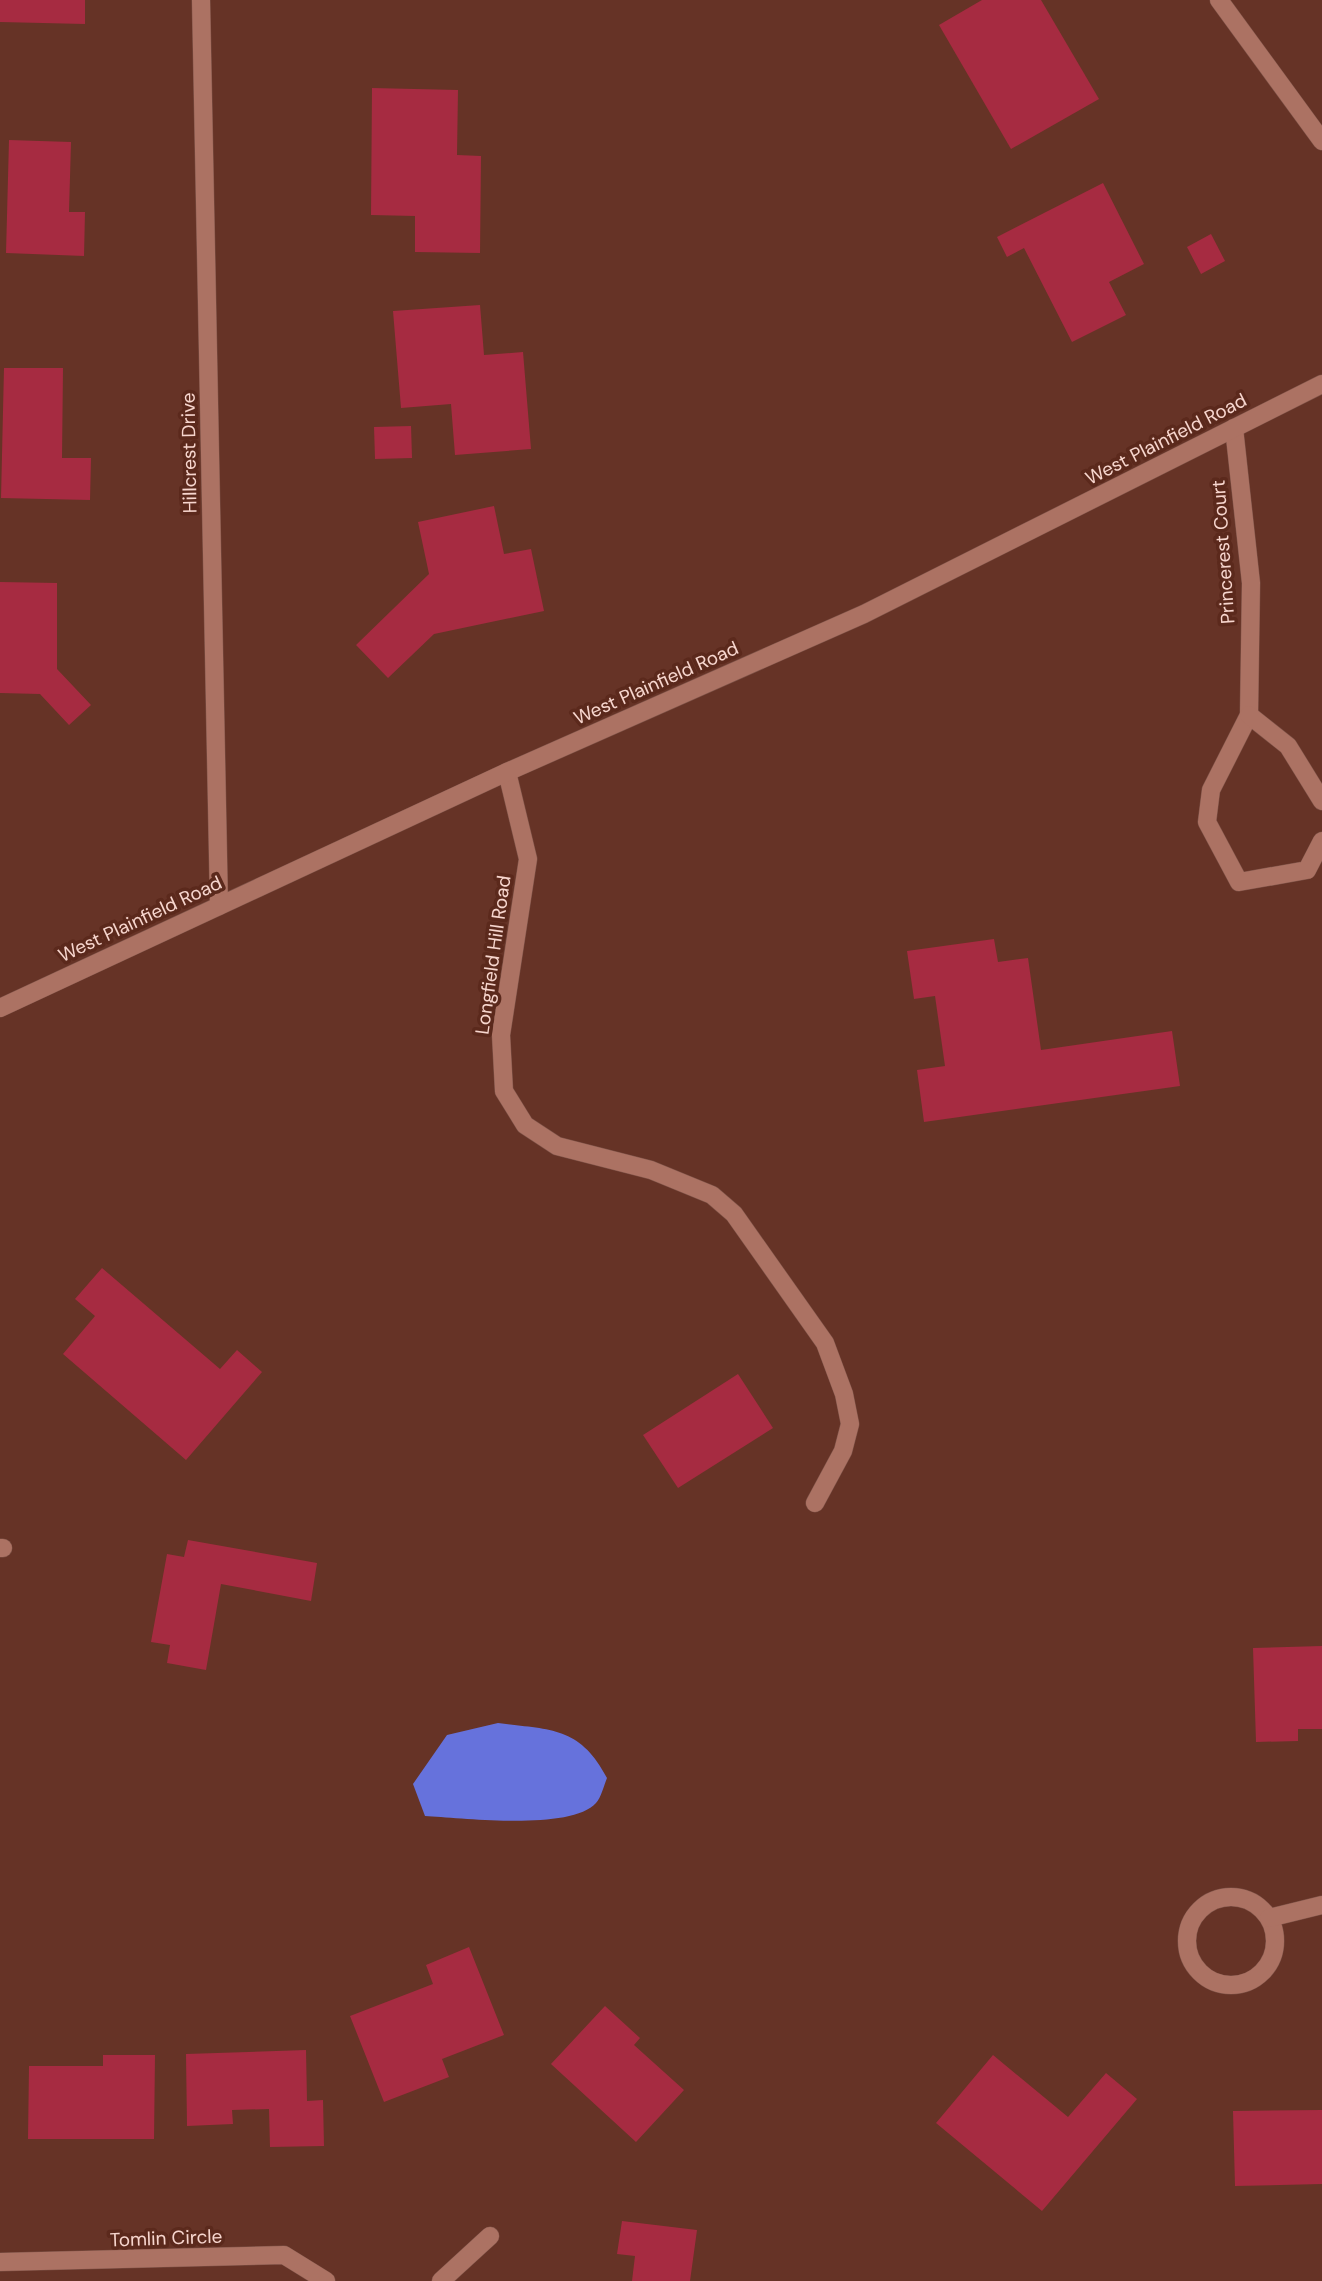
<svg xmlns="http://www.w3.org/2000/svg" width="1322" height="2281" font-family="'DM Sans',sans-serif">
	<rect width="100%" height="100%" fill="#663326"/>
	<path fill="#6672dc" d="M498,1723C550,1730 580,1726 607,1778C604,1785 601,1798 596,1803C571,1831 462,1818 425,1816L413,1784L447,1735Z"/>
	<g fill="#a62b41">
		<polygon points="0,0 85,0 85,24 0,22"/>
		<polygon points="982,0 1041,0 1099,99 1011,149 939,25"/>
		<polygon points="372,88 458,90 457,155 481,156 480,253 415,252 415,216 371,215"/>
		<polygon points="9,140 71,142 69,212 85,212 84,256 6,253"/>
		<polygon points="1103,183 1144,264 1109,282 1126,315 1072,342 1024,248 1007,257 997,237"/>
		<polygon points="1211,234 1225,261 1201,274 1187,247"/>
		<polygon points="480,305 484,355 523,352 531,449 455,455 451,404 401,408 393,311"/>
		<polygon points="4,368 63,368 62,458 91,458 90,500 1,498"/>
		<polygon points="411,426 412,458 375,459 374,427"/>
		<polygon points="494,506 504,554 531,549 544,611 434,634 388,678 356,645 429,574 418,522"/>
		<polygon points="0,582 57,583 57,669 91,705 69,725 40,694 0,693"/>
		<polygon points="994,939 998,962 1028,958 1041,1050 1172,1031 1180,1086 924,1122 917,1070 945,1066 935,996 914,999 907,951"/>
		<polygon points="102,1268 220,1369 237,1350 262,1372 186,1460 63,1354 95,1316 75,1299"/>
		<polygon points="738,1374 773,1428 678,1488 643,1435"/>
		<polygon points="188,1540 317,1563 311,1601 221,1584 206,1670 167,1663 170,1645 151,1642 167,1554 184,1557"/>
		<polygon points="1322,1646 1322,1729 1298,1729 1298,1741 1256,1742 1253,1648"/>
		<polygon points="469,1947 504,2035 442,2059 449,2077 384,2102 350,2016 433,1984 426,1965"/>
		<polygon points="605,2006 640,2038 634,2045 684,2090 636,2142 551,2064"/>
		<polygon points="306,2050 307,2101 323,2100 324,2146 270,2147 269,2109 232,2110 233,2124 187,2126 186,2054"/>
		<polygon points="103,2055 155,2055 154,2139 28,2139 29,2066 103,2066"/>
		<polygon points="993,2055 1068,2117 1106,2073 1137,2099 1042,2211 936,2123"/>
		<polygon points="1322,2110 1322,2184 1235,2186 1233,2111"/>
		<polygon points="622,2221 697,2230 690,2281 632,2281 635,2256 617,2254"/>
	</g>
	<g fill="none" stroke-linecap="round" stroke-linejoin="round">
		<g stroke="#7d5247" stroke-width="19">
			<g id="minor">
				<polyline points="201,0 219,906"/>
				<polyline points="1219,0 1322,141"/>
				<polyline points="1234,428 1251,583 1249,715 1211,790 1207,822 1239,882 1307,870 1322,841"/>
				<polyline points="1249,715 1288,746 1322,801"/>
				<polyline points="507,772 528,859 501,1035 504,1091 525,1125 557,1146 651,1170 712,1195 734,1214 825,1343 844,1394 850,1424 843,1451 815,1503"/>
				<polyline points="0,1548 3,1548"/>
				<circle cx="1231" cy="1941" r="44"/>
				<polyline points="1269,1918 1322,1905"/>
				<polyline points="0,2262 284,2255 326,2281"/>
				<polyline points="441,2281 490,2236"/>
			</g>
		</g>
		<g stroke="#7d5247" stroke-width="19">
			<polyline id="secondary" points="0,1008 507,772 864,614 1322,384"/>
		</g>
		<use href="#minor" stroke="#ac7263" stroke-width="18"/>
		<use href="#secondary" stroke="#ac7263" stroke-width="18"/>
	</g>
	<g text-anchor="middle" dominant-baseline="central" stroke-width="7" stroke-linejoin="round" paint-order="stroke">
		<g font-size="19" fill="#f7d6ce" stroke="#5b291c">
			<text transform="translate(1166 439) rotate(-27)">West Plainfield Road</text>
			<text transform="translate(189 453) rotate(-91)">Hillcrest Drive</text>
			<text transform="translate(1223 552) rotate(-94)">Princerest Court</text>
			<text transform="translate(656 683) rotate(-24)">West Plainfield Road</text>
			<text transform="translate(140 919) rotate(-25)">West Plainfield Road</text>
			<text transform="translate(493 955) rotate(-82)">Longfield Hill Road</text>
			<text transform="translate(166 2238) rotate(-2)">Tomlin Circle</text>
		</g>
	</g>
</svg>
